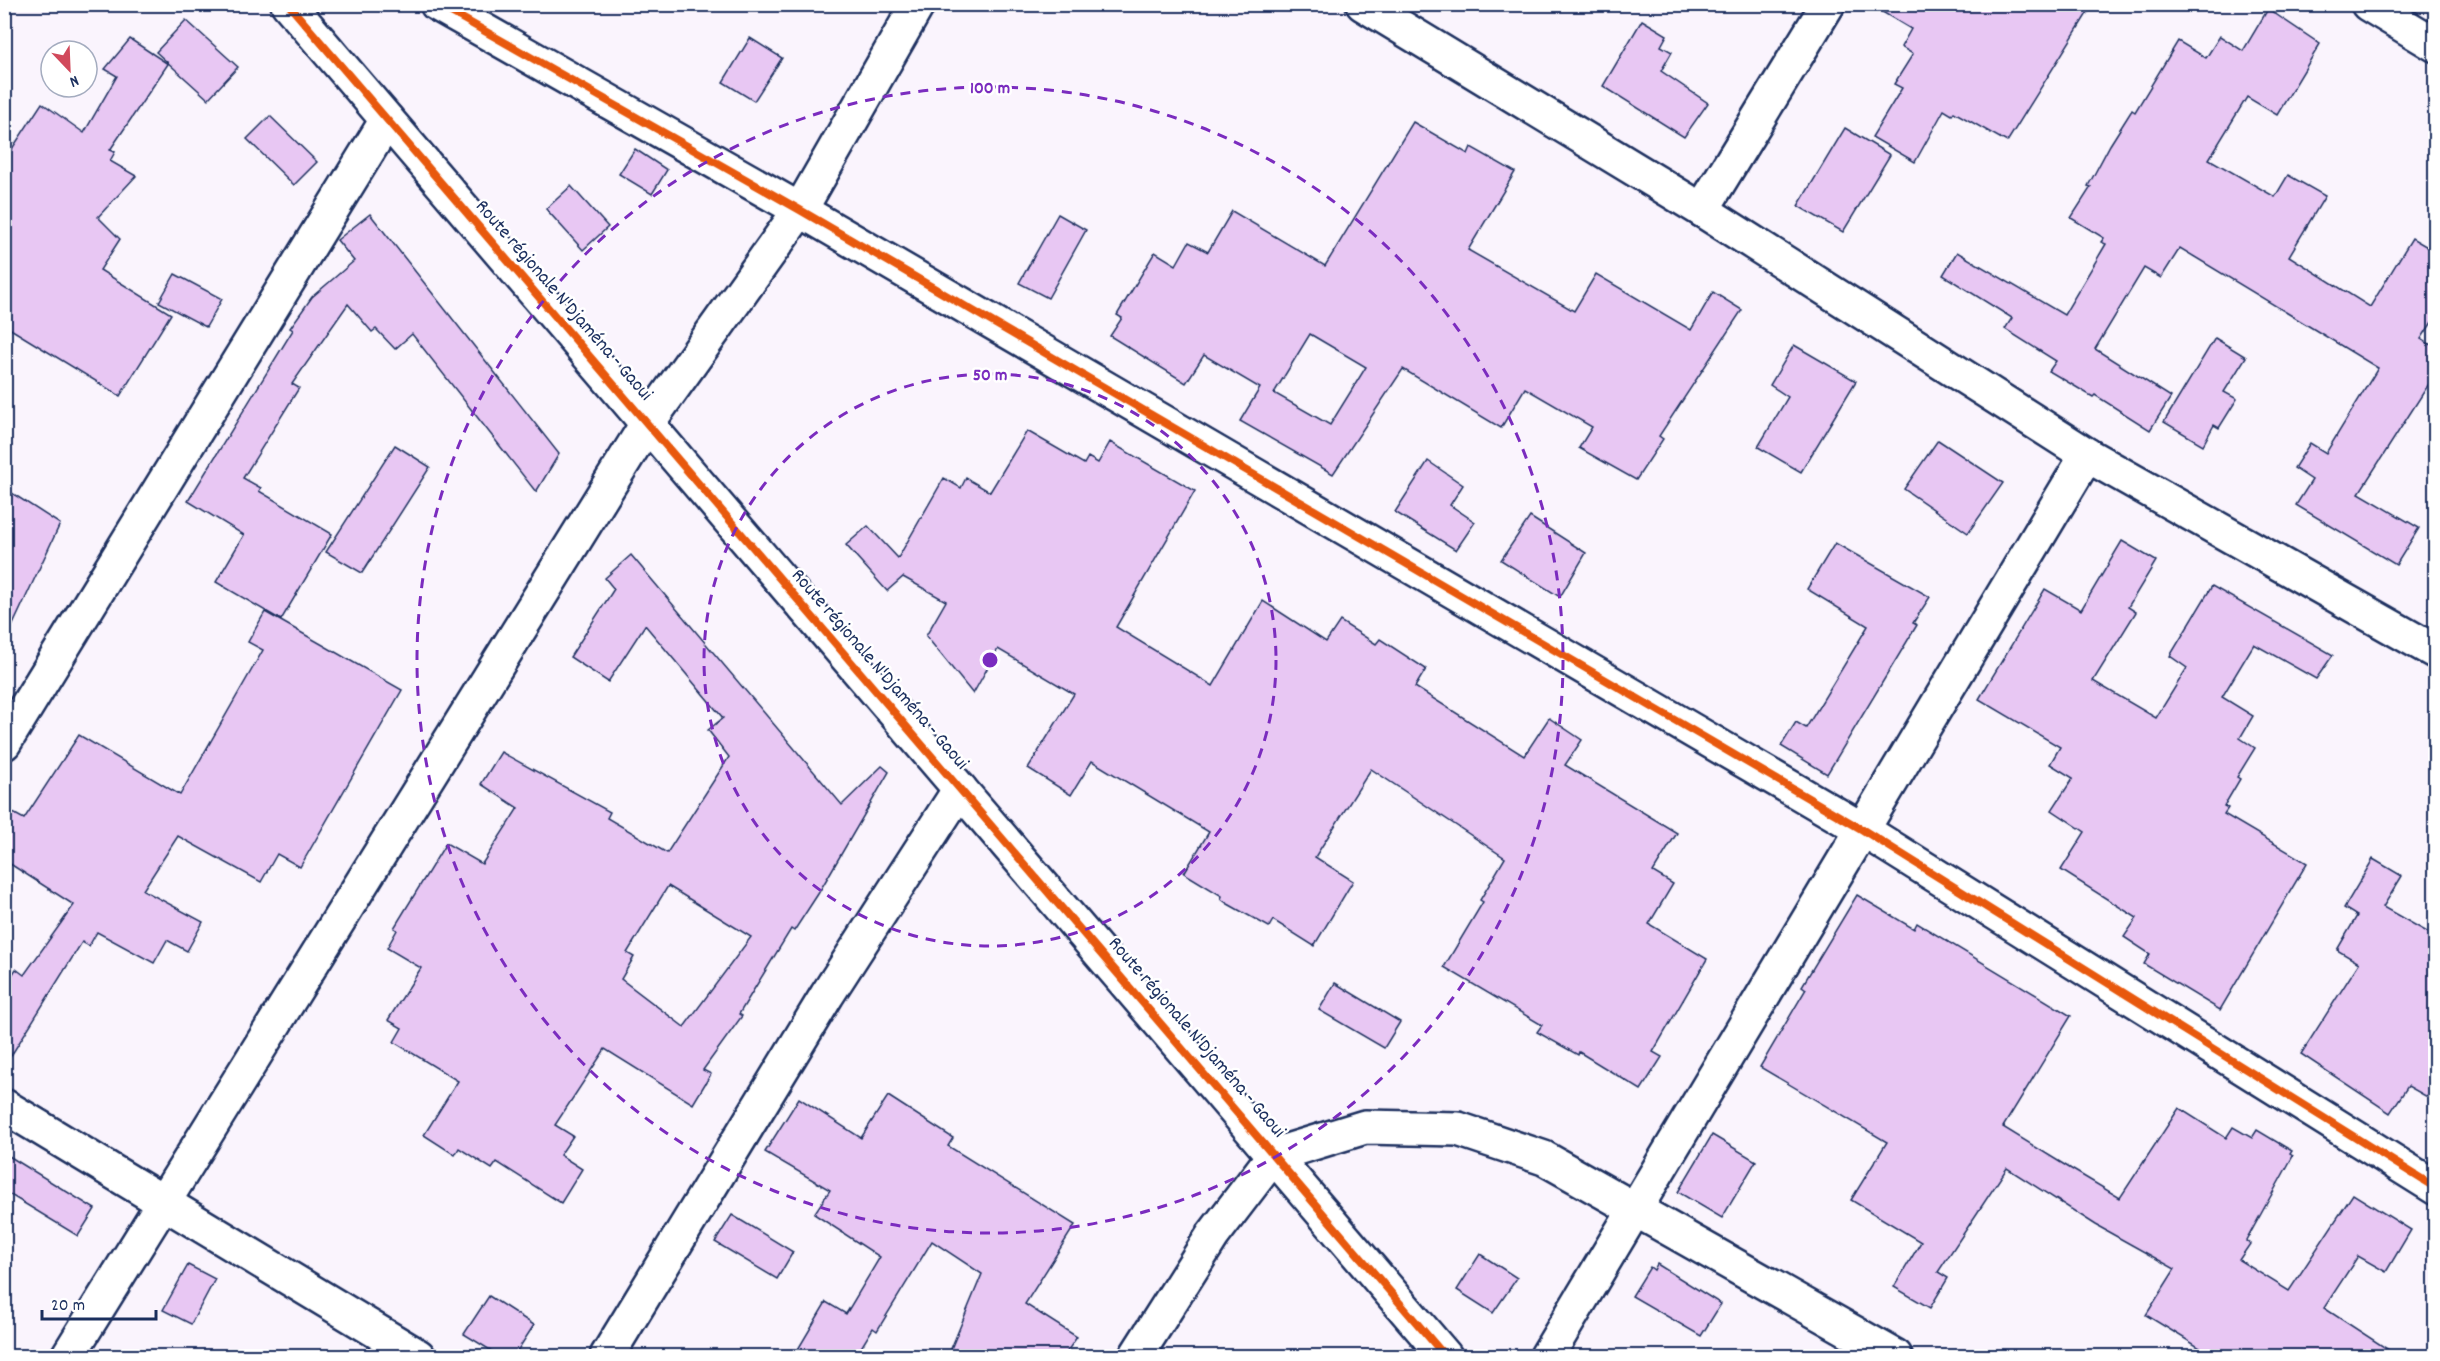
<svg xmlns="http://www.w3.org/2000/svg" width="2440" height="1361" font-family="Dekko,sans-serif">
	<rect width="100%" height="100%" fill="#faf4fd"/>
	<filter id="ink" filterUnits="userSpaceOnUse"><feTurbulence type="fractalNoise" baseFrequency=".0167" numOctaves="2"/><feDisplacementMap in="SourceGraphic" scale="12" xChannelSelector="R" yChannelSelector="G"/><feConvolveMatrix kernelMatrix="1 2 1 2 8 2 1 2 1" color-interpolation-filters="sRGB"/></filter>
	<g filter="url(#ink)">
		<g fill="#e8c7f3" stroke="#1b2f5e" stroke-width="1.5" fill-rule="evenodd">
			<polygon points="1869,4 2093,4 2007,142 1954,112 1952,115 1944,110 1915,162 1872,137 1902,88 1894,84 1913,54 1901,47 1911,29"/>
			<polygon points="2268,9 2320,44 2277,115 2247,97 2209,159 2275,197 2288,175 2325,196 2289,256 2370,307 2412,238 2436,252 2436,316 2421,339 2436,348 2436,373 2359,493 2419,528 2396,565 2296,505 2312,480 2294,468 2310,443 2326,453 2378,368 2180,248 2161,278 2144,268 2095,349 2171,397 2150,430 2095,395 2093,397 2049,371 2056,361 2005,329 2012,318 1943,275 1957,252 2064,315 2106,244 2101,242 2104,238 2071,218 2091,187 2088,186 2110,145 2132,110 2135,112 2178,41 2206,58 2220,36 2243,51"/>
			<polygon points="186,20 238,67 208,99 156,52"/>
			<polygon points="1642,20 1667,35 1661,46 1672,52 1661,71 1708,103 1684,137 1603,86"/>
			<polygon points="750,38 782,58 754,101 723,82"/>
			<polygon points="130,39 168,64 110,150 115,152 110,161 136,176 98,217 120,239 100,270 171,314 120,396 4,325 4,161 42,103 84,133 117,76 105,69"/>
			<polygon points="270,116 317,162 294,185 247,139"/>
			<path d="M1413,122L1468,154L1471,147L1515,172L1468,250L1574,311L1596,274L1691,330L1713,292L1742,310L1659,436L1663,439L1636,480L1579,448L1592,427L1525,388L1501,428L1403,369L1333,474L1240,421L1260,388L1204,355L1186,383L1110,336L1122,318L1117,315L1155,252L1176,265L1189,242L1208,252L1232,211L1325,266ZM1310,334L1366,367L1330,425L1274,393Z"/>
			<polygon points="1845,128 1890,155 1843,232 1798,206"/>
			<polygon points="635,149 667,170 652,194 619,174"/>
			<polygon points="571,186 608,227 583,250 546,209"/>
			<polygon points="370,214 559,454 536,492 412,334 395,349 376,329 372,332 348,304 292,384 299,388 243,478 261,488 259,491 332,534 281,620 216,582 244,535 188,501 293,330 290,328 312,297 354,261 337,240"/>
			<polygon points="1058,214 1086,230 1048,298 1019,283"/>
			<polygon points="175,274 222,299 206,327 159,302"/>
			<polygon points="2215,338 2246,357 2224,392 2237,399 2219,428 2214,425 2203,445 2164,422"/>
			<polygon points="1794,345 1856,381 1801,472 1758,447 1788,397 1770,385"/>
			<polygon points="1027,431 1084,464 1088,457 1098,463 1110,442 1195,491 1116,627 1213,686 1263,601 1326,642 1340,621 1376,644 1380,639 1426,669 1415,687 1524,756 1549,718 1582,740 1565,765 1677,833 1653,872 1673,884 1649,924 1707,959 1653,1052 1662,1057 1641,1090 1579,1052 1578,1055 1537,1032 1542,1025 1444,967 1483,902 1480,900 1505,858 1371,769 1315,857 1353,881 1314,946 1273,920 1269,927 1228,904 1221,899 1222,896 1184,873 1209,832 1092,761 1071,795 1028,768 1074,694 998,649 973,694 926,636 946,601 903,577 887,591 846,545 868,526 898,558 944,478 961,488 966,478 990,492"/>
			<polygon points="1938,440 2003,483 1968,533 1904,489"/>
			<polygon points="395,445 430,467 362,573 326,552"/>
			<polygon points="1428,461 1463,485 1450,505 1475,522 1456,550 1395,512"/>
			<polygon points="4,488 60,524 4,644"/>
			<polygon points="1530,517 1586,553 1560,597 1501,560"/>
			<polygon points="2122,541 2156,561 2128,607 2136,612 2093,681 2156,718 2187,668 2170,656 2212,586 2333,655 2316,679 2254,644 2222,697 2253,716 2240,738 2255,748 2237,777 2240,779 2224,806 2228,808 2224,814 2307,863 2220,1010 2144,964 2150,954 2124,937 2137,918 2061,870 2085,832 2052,810 2073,778 2050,764 2060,747 1979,699 2045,589 2081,610"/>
			<polygon points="1835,543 1930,597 1913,623 1917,625 1827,774 1781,746 1796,722 1806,728 1868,626 1807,589"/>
			<path d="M631,555L842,805L882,766L889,772L818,894L794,931L791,929L753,991L739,1014L742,1016L703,1070L711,1074L693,1104L605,1049L555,1125L573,1136L560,1155L582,1169L561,1203L497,1162L492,1169L459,1148L455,1155L424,1135L458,1081L394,1042L402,1028L388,1020L421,968L387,948L397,930L394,928L446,843L482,864L518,808L481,784L501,752L610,812L607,818L667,853L729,757L708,730L723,718L645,625L608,682L570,657L614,589L605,578ZM668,886L751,937L684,1027L621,979L634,957L627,953Z"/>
			<polygon points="265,612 402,690 300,867 277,854 261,882 178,836 143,890 203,922 187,951 167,940 154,963 97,932 89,946 82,942 4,1067 4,987 16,969 24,975 74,905 4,860 4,808 24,819 79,735 180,795 263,650 248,642"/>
			<polygon points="2373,859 2402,876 2383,907 2436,937 2436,1102 2408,1086 2390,1113 2301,1054 2359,963 2337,950 2357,916 2344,908"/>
			<polygon points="1857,895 1914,929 1917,923 2071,1016 2003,1127 2068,1167 2120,1198 2179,1108 2226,1138 2233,1127 2252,1138 2257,1130 2292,1151 2290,1154 2293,1156 2246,1241 2250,1244 2239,1260 2289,1291 2353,1194 2411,1230 2386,1272 2358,1256 2324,1308 2398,1356 2213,1356 2146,1315 2175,1269 2096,1225 2007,1168 1938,1272 1948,1278 1930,1308 1894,1287 1921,1242 1851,1200 1887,1142 1760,1067 1806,989 1802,986"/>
			<polygon points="1335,983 1400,1022 1384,1048 1319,1010"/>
			<polygon points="888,1096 953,1138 948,1146 1075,1225 1025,1304 1077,1337 1064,1356 948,1356 982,1274 932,1241 877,1331 873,1328 856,1356 794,1356 826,1302 846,1314 880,1257 814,1214 830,1190 765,1152 799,1098 861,1138"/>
			<polygon points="1712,1135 1756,1161 1722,1218 1678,1192"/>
			<polygon points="4,1153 95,1209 78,1236 4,1191"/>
			<polygon points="732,1215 793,1252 777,1279 715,1242"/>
			<polygon points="1480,1254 1517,1278 1493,1313 1457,1290"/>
			<polygon points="1657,1264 1721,1304 1701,1336 1632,1296 1650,1267 1654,1270"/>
			<polygon points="188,1265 215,1279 191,1324 163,1310"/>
			<polygon points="489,1296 534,1325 514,1356 500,1356 464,1334"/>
		</g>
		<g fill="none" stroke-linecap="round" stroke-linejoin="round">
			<g stroke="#1b2f5e" stroke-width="38">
				<g id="minor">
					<polyline points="437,4 800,210 1863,830 2436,1188"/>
					<polyline points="1363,4 1702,210 2087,455 2436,652"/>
					<polyline points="2368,4 2436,45"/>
					<polyline points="1702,210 1828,4"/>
					<polyline points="4,743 387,120"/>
					<polyline points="4,1106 418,1356"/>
					<polyline points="68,1356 647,424 800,210 918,4"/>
					<polyline points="607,1356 827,995 960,789"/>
					<polyline points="1136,1356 1213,1235 1274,1155 1365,1127 1458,1129 1544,1158 1895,1356"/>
					<polyline points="1547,1356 2087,455"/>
				</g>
			</g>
			<g stroke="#1b2f5e" stroke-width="38">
				<polyline id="tertiary" points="288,4 1445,1356"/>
			</g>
			<use href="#minor" stroke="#fff" stroke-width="33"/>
			<use href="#tertiary" stroke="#fff" stroke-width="33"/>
			<g stroke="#fff" stroke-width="11">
				<g id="cycleway">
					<polyline points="288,4 1445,1356"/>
					<polyline points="437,4 800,210 1863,830 2436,1188"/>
				</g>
			</g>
			<use href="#cycleway" stroke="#e8590c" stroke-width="8"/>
		</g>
	</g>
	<g fill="none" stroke="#7b2cbf" stroke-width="3" stroke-dasharray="10 8">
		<circle cx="990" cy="660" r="286"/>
		<circle cx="990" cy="660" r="573"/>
	</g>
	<g text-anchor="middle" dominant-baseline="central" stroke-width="5" stroke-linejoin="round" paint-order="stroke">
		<g font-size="20" fill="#1b2f5e" stroke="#fff">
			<text transform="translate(563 301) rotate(49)">Route régionale N'Djaména - Gaoui</text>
			<text transform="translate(879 670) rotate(49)">Route régionale N'Djaména - Gaoui</text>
			<text transform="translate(1196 1038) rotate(49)">Route régionale N'Djaména - Gaoui</text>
		</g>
	</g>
	<circle cx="990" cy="660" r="9" fill="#7b2cbf" stroke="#fff" stroke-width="3"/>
	<g font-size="18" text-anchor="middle" font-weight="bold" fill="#7b2cbf" stroke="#fff" stroke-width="5" stroke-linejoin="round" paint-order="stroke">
		<text x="990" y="93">100 m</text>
		<text x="990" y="380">50 m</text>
	</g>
	<rect width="2440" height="1361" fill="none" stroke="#fff" stroke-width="24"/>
	<rect x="12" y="12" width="2416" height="1337" fill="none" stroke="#1b2f5e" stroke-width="2" filter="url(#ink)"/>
	<g transform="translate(69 69) rotate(157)"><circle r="28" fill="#ffffff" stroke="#a4acbf" stroke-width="1.5"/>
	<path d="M0-4.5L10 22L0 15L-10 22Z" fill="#d1495b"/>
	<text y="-9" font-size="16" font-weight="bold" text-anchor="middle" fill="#1b2f5e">N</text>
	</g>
	<path d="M42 1310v9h114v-9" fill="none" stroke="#1b2f5e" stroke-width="3"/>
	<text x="51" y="1310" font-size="18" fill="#1b2f5e" stroke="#ffffff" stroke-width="4.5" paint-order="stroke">20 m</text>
</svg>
